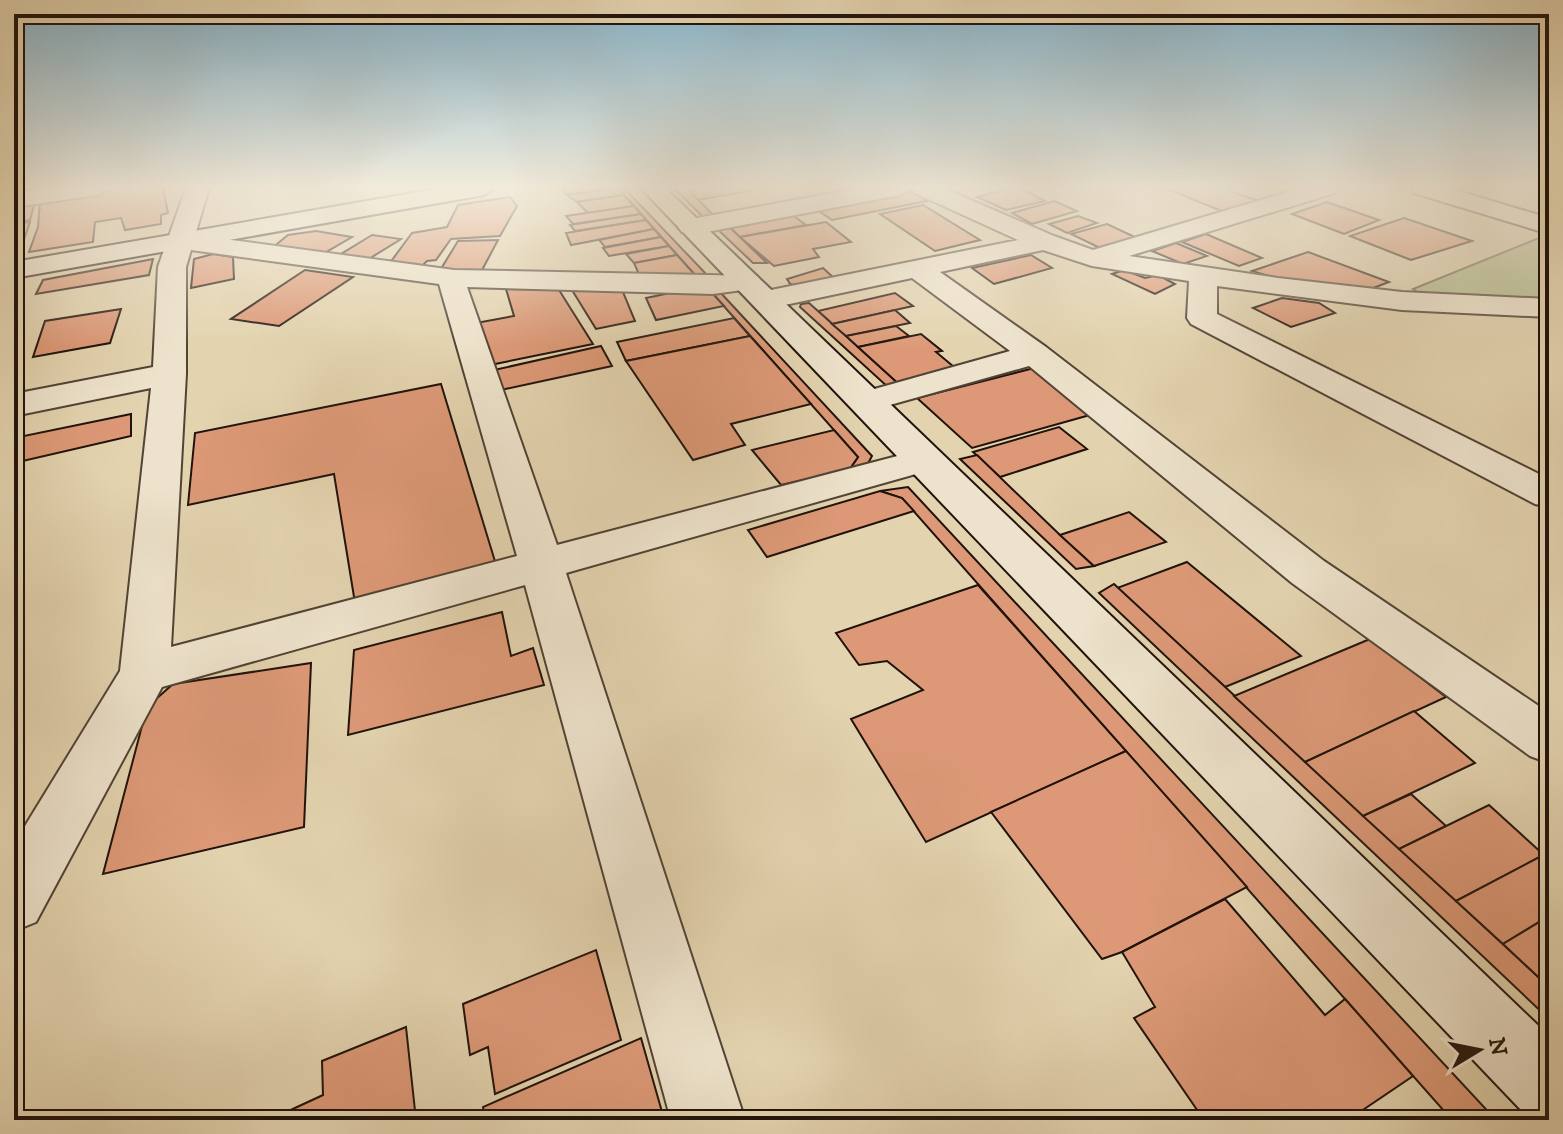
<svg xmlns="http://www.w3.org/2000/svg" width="1563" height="1134" font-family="'IM FELL DW Pica',serif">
	<rect width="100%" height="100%" fill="#e3d3af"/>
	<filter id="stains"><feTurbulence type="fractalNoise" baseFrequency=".0025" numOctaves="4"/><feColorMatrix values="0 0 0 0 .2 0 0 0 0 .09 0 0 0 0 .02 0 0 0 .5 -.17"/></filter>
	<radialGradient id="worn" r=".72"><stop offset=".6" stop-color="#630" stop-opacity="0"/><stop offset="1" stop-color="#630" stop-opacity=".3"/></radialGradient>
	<polygon fill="#b2bc8c" stroke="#69684c" stroke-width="2" points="1539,238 1549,241 1549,299 1423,296 1413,289"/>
	<g fill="#d97" stroke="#20130c" stroke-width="2">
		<polygon points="122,188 163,188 168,213 161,215 161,224 125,230 121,218 95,222 93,242 29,252 38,227 40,200"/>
		<polygon points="562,188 616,188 567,195"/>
		<polygon points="618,188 624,188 708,276 696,276"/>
		<polygon points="618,188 624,195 577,202 567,195"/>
		<polygon points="674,188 687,188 715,217 702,216"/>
		<polygon points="687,188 745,188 749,191 698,200"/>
		<polygon points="1011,188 1020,188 1045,201 1006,210 977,197"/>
		<polygon points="1222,188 1262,202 1224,212 1167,189"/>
		<polygon points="900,191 910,191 927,201 832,220 813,207"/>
		<polygon points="624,195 634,206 588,213 577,202"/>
		<polygon points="510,197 517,206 500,236 451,239 436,260 427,261 421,267 385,263 392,260 412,233 447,227 458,205"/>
		<polygon points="35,201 30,220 14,223 14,204"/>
		<polygon points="1054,201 1077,211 1032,224 1012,213"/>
		<polygon points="1327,202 1379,220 1344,234 1292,214"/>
		<polygon points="923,205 980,240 935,251 880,214"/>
		<polygon points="634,206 641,214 573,224 566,216"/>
		<polygon points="788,212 806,225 740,237 726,224"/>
		<polygon points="641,214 646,220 575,231 570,225"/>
		<polygon points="1078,216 1097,223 1067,233 1049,224"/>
		<polygon points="1404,218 1472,241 1411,260 1350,236"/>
		<polygon points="646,220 654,229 571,245 566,233"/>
		<polygon points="30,222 19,254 14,255 14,224"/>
		<polygon points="826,222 851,242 813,249 819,257 774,266 740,237"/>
		<polygon points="726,224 767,263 753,263 714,226"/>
		<polygon points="1107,224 1139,239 1102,249 1071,234"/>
		<polygon points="654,229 661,237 605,247 599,240"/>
		<polygon points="316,231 352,237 321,255 272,248 288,235"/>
		<polygon points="1206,234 1262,258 1239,266 1182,242"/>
		<polygon points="372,235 401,239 364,262 336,257"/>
		<polygon points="661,237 669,246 609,256 603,248"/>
		<polygon points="498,240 481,272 439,272 458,241"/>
		<polygon points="1176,243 1207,256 1183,264 1152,251"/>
		<polygon points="669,246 677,255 634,263 626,254"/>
		<polygon points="1308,252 1389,282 1368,290 1282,280 1252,271"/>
		<polygon points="213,254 233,257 234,279 191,288 194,259"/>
		<polygon points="677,255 696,276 641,279 634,263"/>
		<polygon points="1031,255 1052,268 994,284 972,268"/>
		<polygon points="153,259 149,275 36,294 43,280"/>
		<polygon points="823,268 835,279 802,287 790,284 787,279"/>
		<polygon points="305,270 353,277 279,326 231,319"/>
		<polygon points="1124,270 1145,278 1158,275 1175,284 1155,294 1112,274"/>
		<polygon points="506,289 559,290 593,344 490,365 476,323 514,316"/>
		<polygon points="572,290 623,292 635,321 596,329"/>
		<polygon points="719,291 872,456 864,471 849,470 858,457 713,294 689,292"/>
		<polygon points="675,292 713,294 724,306 656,320 646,298"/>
		<polygon points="895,293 913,306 832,324 818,311"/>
		<polygon points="1282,298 1319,303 1335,313 1291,327 1253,308"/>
		<polygon points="809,303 846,336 901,386 890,389 800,307 801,304"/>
		<polygon points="121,309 110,343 33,357 45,321"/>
		<polygon points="895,310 910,323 846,336 832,324"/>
		<polygon points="734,318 750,336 626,361 617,342"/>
		<polygon points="896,326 909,336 858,347 846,336"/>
		<polygon points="921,334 942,351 936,352 960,372 901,386 858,347"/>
		<polygon points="750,336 811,404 731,424 745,445 693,460 626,361"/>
		<polygon points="601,346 612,366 496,391 494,370"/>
		<polygon points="1038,367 1097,413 972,448 917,398"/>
		<polygon points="441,384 497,568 355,603 334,474 188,505 195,433"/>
		<polygon points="131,414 131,436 14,463 14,438"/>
		<polygon points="1059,427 1087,449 1000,477 973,452"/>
		<polygon points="834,430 858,457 849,470 781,485 752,450"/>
		<polygon points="977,455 1060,535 1094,566 1076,569 960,459"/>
		<polygon points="908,487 1496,1120 1452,1120 902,498 880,491"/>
		<polygon points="880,491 902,498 914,511 767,557 748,530"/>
		<polygon points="1129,512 1166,542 1094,566 1060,535"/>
		<polygon points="1187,562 1301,656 1225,687 1117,588"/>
		<polygon points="1114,584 1549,987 1549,1019 1099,593"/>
		<polygon points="978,585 1126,751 926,842 851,719 923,690 887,661 859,665 836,633"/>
		<polygon points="502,612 511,656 533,648 544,685 348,735 354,650"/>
		<polygon points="1370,639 1446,697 1305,762 1234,696"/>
		<polygon points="311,663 304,827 103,874 147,707 173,684"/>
		<polygon points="1414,711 1475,763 1363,816 1305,762"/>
		<polygon points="1126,751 1247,887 1122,952 1102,959 991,812"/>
		<polygon points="1411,794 1446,826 1399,849 1363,816"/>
		<polygon points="1489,805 1544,855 1456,901 1399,849"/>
		<polygon points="1549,852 1549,916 1503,944 1456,901"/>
		<polygon points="1225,899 1325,1015 1345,999 1413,1076 1348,1120 1204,1120 1134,1018 1155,1007 1122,952"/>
		<polygon points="1549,916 1549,987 1503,944"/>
		<polygon points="596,950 621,1040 495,1094 488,1047 470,1055 463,1004"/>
		<polygon points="406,1027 416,1120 269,1120 323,1095 322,1061"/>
		<polygon points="641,1038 664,1119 485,1120 483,1107"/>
	</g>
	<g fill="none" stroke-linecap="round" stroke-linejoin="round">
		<g stroke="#514335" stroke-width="4">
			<g id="street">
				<polygon points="47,188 109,188 98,195 14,207 14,193"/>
				<path d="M186,188H209L195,235L454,270L757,276L761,282L757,288L713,294L467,287L557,545L924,449L937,452L943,460L937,468L566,573L745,1120H671L525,585L162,687L36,922L14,931V844L120,671L151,388L14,416V394L153,367L158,267ZM191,250L439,284L517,556L171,647L186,374V267Z"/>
				<polygon points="861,188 911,188 900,195 691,235 682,232 678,227 682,222 691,219"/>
				<polygon points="912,188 943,188 1054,236 1093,250 1301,188 1338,188 1335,193 1129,256 1278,278 1402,292 1549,299 1549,317 1402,310 1217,286 1217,314 1549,479 1549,507 1535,504 1191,324 1187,318 1189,281 1092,266 1043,250 940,272 1046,347 1324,561 1549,713 1549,763 1530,756 1292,583 1029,366 865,412 853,409 848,402 853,395 1010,351 912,278 766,309 756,306 751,300 756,294 766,291 1018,240 915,193"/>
			</g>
		</g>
		<g stroke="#20130c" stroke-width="4">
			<g id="secondary">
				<polygon points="442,188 495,188 484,195 14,278 14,262"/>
				<polygon points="641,188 665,188 1549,1036 1549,1120 1523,1112"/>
				<polygon points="1411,188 1448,188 1549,218 1549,234 1414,193"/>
			</g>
		</g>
		<use href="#street" fill="#ede2cb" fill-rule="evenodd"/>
		<use href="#secondary" fill="#ede2cb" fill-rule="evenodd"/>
	</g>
	<linearGradient id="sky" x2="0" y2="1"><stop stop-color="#87b6ce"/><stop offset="0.54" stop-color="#f2ebdb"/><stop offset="1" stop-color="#f2ebdb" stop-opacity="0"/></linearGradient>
	<rect width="1563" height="347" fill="url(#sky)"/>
	<rect width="1563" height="1134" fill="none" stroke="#e3d3af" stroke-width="48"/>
	<rect x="16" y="16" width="1531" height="1102" fill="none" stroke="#20130c" stroke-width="4"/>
	<rect x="24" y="24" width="1515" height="1086" fill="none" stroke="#20130c" stroke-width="2"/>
	<g transform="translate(1479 1050) rotate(80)" stroke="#ede2cb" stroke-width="6" paint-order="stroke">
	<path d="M0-6L14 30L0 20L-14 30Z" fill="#20130c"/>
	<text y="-12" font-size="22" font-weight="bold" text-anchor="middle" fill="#20130c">N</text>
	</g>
	<rect width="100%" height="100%" filter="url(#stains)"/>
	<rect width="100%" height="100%" fill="url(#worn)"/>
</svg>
